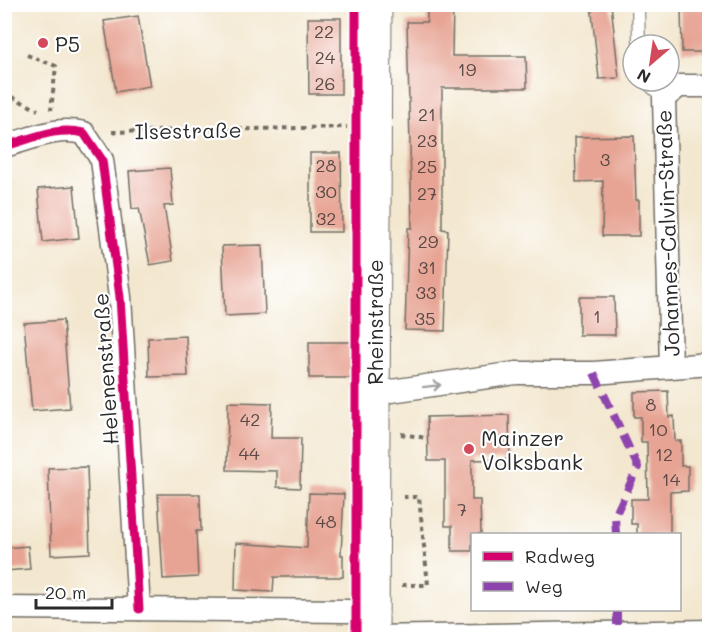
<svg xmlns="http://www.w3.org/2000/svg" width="714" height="644" font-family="Mali,sans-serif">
	<rect width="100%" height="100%" fill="#fff"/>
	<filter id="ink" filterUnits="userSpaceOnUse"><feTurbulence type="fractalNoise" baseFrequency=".0167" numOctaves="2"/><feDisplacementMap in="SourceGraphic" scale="12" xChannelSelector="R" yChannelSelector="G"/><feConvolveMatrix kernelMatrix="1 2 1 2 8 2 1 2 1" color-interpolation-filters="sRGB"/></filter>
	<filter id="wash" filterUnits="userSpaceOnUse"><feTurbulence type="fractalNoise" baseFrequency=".008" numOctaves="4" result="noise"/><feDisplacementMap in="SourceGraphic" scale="24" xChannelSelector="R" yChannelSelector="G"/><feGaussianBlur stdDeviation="1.35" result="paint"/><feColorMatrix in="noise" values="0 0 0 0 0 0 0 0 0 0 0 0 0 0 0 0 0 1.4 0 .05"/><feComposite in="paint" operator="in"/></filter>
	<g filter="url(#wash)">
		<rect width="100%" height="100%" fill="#f3e7cf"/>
		<g id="blocks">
			<g fill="#e7a494">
				<polygon points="427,4 453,4 452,56 526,56 527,88 442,88 442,229 448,230 445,331 405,330 408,228 412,228 407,22 427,22"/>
				<polygon points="591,4 611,4 619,78 599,79"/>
				<polygon points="710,7 710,52 682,52 681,8"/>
				<polygon points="138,16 150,86 116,92 104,21"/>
				<polygon points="308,18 341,18 341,94 309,94"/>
				<polygon points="634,136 636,200 639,200 639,236 602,236 603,181 576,182 575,137"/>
				<polygon points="310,153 341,153 342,232 310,232"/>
				<polygon points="170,168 173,205 164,206 173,261 150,265 139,208 132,209 129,171"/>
				<polygon points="74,186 79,238 43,242 38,189"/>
				<polygon points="262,245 265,314 225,316 222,246"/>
				<polygon points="579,297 614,297 615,335 579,335"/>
				<polygon points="63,320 70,408 32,411 24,323"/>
				<polygon points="186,336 188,376 149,377 148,338"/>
				<rect x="309" y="342" width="42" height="36"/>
				<polygon points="668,391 669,417 674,416 675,441 681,441 681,466 688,466 688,491 670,492 670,534 637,534 637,524 631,524 631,499 648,499 647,442 641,442 641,417 634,417 634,392"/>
				<polygon points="228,402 272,403 271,438 301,438 300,488 277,487 277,471 227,470"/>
				<polygon points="509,415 510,459 472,460 472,500 480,500 481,534 472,534 472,551 452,551 452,526 445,526 445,461 428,461 427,417"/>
				<polygon points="87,467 90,553 51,555 48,468"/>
				<polygon points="309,493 344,494 341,555 343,555 343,577 274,577 273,592 235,590 236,543 307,548"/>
				<polygon points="158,494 200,494 201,531 196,531 198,577 163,579"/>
				<polygon points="28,546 30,569 4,571 4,548"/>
			</g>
		</g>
	</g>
	<g filter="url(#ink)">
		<use href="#blocks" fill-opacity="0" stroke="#716d64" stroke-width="1.5"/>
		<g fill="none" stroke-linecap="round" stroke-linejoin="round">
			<g stroke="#716d64" stroke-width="14">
				<g id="service">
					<polyline points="638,4 639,45"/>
					<polyline points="645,81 664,98"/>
				</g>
			</g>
			<g stroke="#716d64" stroke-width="25">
				<g id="minor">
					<path d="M4,146C32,139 55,126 84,133L102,160L120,297L139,609"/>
					<polyline points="671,367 664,98 679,86 710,86"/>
					<polyline points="374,390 391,391 516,373 594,373 710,364"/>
					<polyline points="4,608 348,611"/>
					<polyline points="372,637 710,631"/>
				</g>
			</g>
			<g stroke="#716d64" stroke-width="35">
				<polyline id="secondary" points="372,640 375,4"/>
			</g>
			<g stroke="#716d64" stroke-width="4" stroke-dasharray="4.5 4.5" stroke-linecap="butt">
				<polyline points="27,55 56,66 51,110"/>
				<polyline points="4,93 38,110"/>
				<polyline points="112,132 347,127"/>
				<polyline points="401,434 427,438"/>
				<polyline points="402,585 428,585 419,497 404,497"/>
			</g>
			<use href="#service" stroke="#fff" stroke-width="12"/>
			<use href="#minor" stroke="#fff" stroke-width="22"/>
			<use href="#secondary" stroke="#fff" stroke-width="33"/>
			<g stroke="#8e44ad" stroke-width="8" stroke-dasharray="15 8" stroke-linecap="butt">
				<polyline points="594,373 638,467 615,516 616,534"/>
				<polyline points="617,610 617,632"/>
			</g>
			<g stroke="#fff" stroke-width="13">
				<g id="cycleway">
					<path d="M4,146C32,139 55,126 84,133L102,160L120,297L139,609"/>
					<polyline points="356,640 356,4"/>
				</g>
			</g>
			<use href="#cycleway" stroke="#d6006c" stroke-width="9"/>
		</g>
		<defs><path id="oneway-shaft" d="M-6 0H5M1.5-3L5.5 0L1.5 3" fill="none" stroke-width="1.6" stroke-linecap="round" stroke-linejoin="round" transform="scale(1.5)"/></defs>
		<use stroke="#a0a0a0" href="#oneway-shaft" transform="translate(432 386) rotate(-7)"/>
	</g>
	<g fill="#d1495b" stroke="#fff" stroke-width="2">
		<circle cx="43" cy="43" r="6"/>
		<circle cx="469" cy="449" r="6"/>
	</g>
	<g text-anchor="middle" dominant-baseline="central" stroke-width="4.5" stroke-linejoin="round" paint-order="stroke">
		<g font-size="18" fill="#5a4945">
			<text x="324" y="31">22</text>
			<text x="325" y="57">24</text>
			<text x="467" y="69">19</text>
			<text x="325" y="83">26</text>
			<text x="427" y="114">21</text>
			<text x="427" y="140">23</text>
			<text x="605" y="159">3</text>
			<text x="326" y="165">28</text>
			<text x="427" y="166">25</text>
			<text x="326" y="191">30</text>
			<text x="427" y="193">27</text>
			<text x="326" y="218">32</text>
			<text x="428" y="241">29</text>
			<text x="427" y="267">31</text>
			<text x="426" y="292">33</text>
			<text x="597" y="316">1</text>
			<text x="425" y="318">35</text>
			<text x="651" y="404">8</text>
			<text x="250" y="419">42</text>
			<text x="658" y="429">10</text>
			<text x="249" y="453">44</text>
			<text x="664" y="454">12</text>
			<text x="671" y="479">14</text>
			<text x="462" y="509">7</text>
			<text x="326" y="521">48</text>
		</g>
		<g font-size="21" fill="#2b2b2b" stroke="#fff" text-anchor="start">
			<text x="55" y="43">P5</text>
			<text x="481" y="437">Mainzer<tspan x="481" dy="24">Volksbank</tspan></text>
		</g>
		<g font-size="21" fill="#2b2b2b" stroke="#fff">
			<text transform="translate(188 130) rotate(-1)">Ilsestraße</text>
			<text transform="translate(667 233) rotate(-92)">Johannes-Calvin-Straße</text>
			<text transform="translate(374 322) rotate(-90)">Rheinstraße</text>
			<text transform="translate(105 369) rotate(-94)">Helenenstraße</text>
		</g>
	</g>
	<rect width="714" height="644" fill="none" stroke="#fff" stroke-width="24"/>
	<rect x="471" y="533" width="210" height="78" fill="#ffffff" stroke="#aaaaaa" stroke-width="1.5"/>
	<rect x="483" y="552" width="30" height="9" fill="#d6006c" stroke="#aaaaaa" stroke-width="1.5"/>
	<text x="525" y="563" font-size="18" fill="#2b2b2b">Radweg</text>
	<rect x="483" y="582" width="30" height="9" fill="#8e44ad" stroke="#aaaaaa" stroke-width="1.5"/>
	<text x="525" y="593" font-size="18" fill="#2b2b2b">Weg</text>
	<g transform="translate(651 63) rotate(209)"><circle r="28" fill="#ffffff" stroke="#aaaaaa" stroke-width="1.5"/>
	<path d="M0-4.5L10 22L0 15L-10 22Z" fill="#d1495b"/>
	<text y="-9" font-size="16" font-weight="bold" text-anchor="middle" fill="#2b2b2b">N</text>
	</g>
	<path d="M36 599v9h76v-9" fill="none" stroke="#2b2b2b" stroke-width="3"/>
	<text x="45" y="599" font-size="18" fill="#2b2b2b" stroke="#ffffff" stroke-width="4.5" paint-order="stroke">20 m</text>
</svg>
